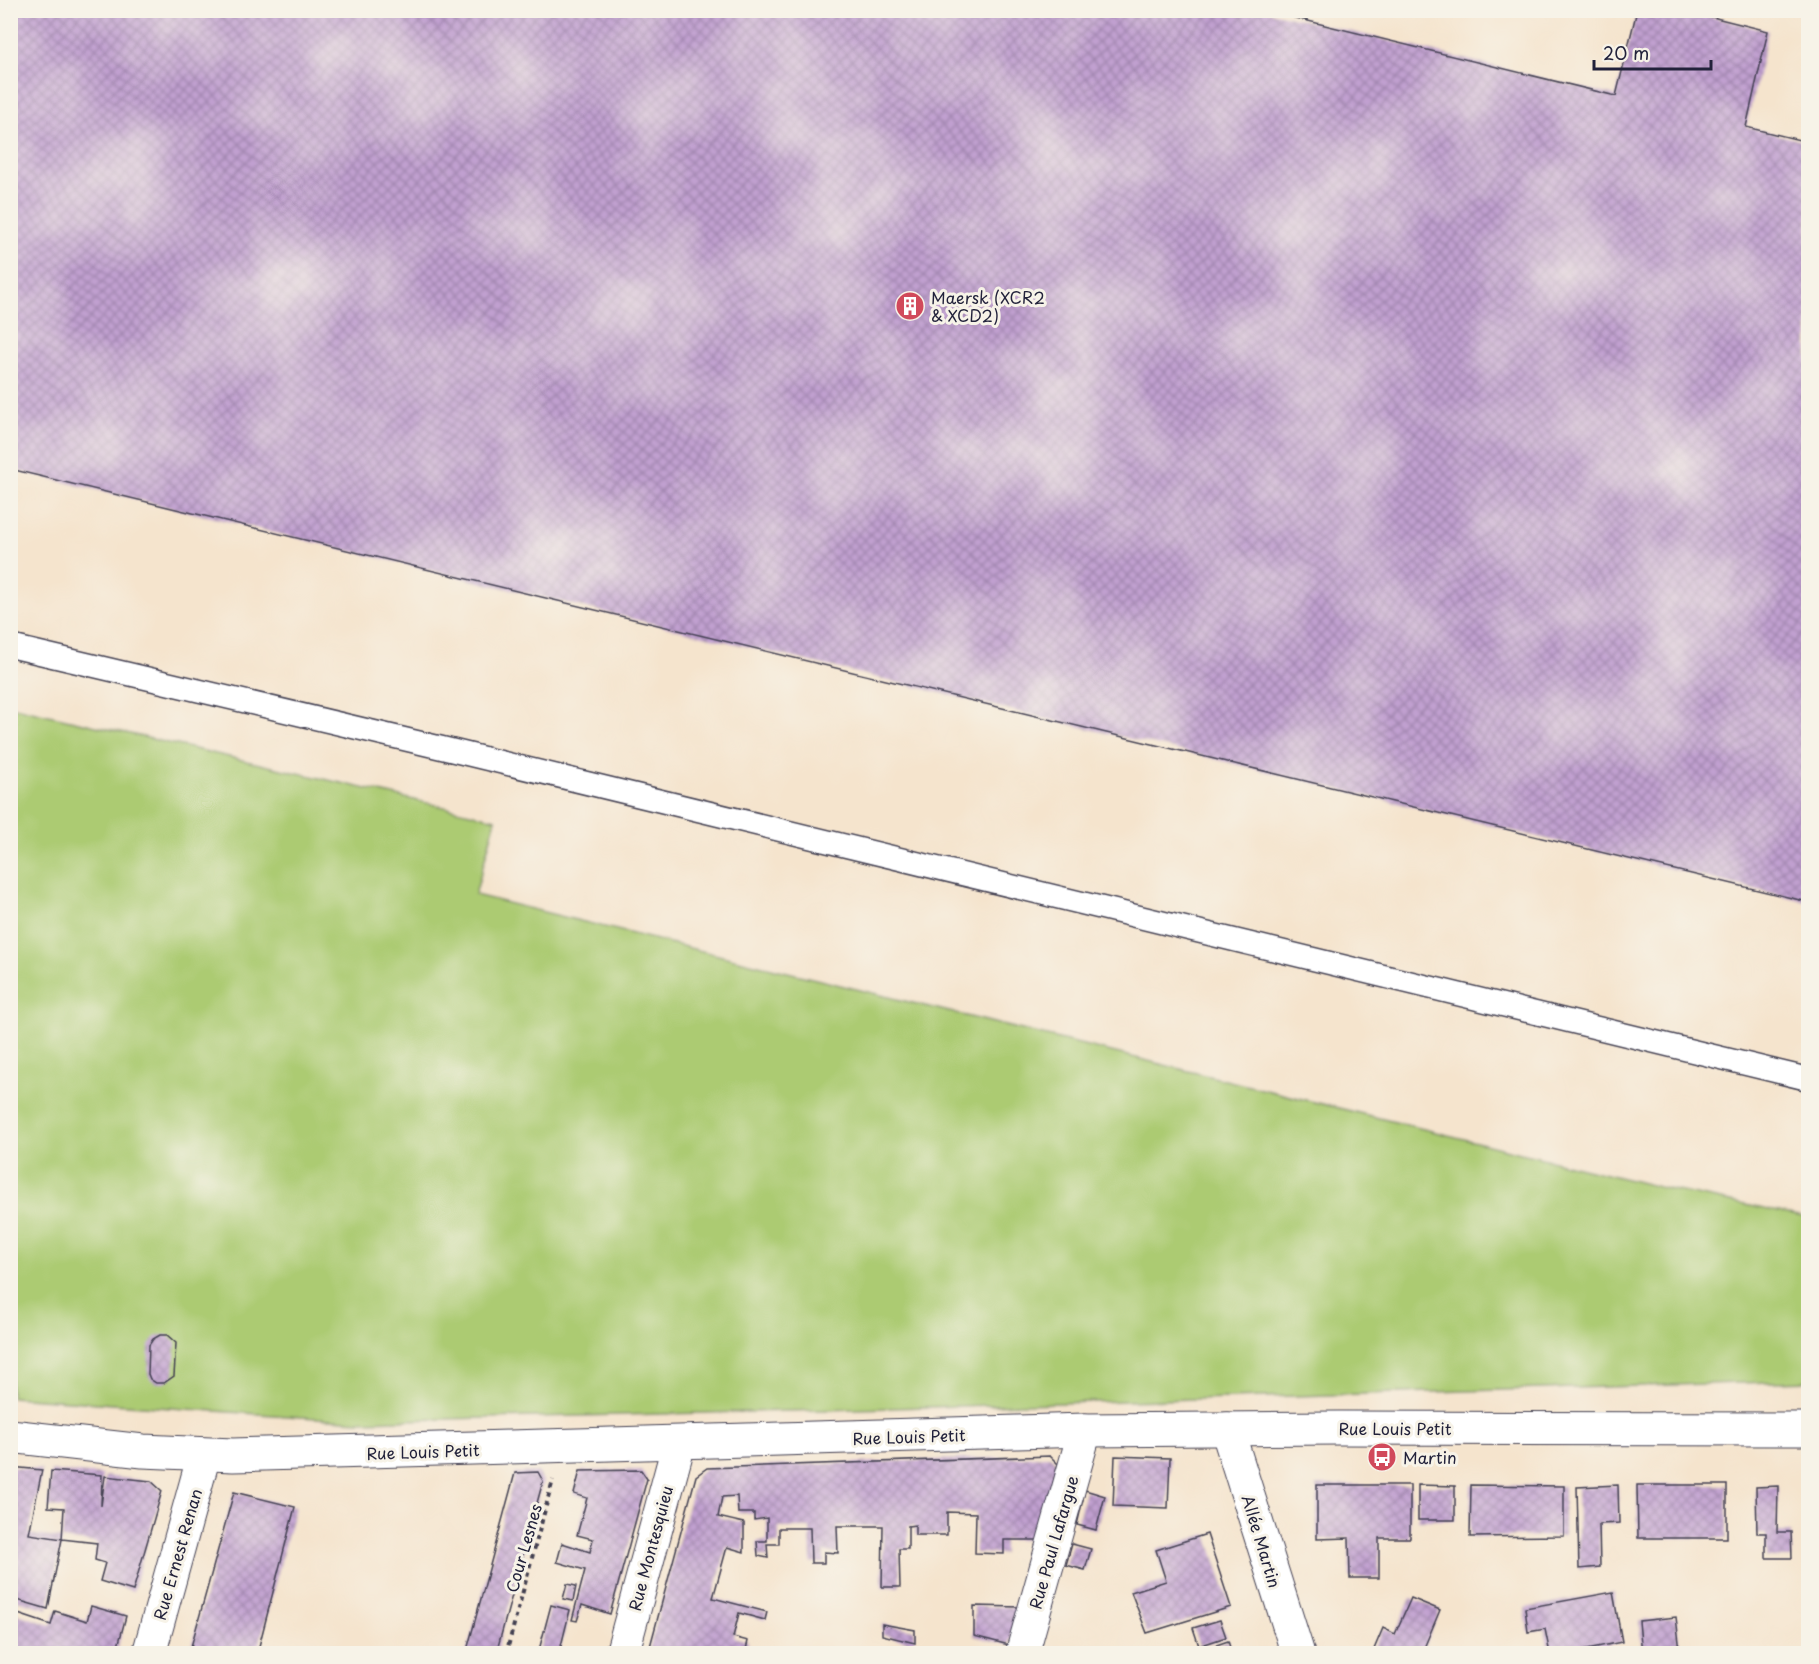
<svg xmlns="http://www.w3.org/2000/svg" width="1819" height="1664" font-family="'Playpen Sans',sans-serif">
	<defs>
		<pattern id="building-cross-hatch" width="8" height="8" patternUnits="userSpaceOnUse" patternTransform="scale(1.5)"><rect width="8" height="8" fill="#c1a0d0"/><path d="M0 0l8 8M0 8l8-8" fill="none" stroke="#9c82aa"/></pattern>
	</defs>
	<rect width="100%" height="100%" fill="#f7f3e8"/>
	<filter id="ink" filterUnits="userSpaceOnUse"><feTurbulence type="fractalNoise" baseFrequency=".0167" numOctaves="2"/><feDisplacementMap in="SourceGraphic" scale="12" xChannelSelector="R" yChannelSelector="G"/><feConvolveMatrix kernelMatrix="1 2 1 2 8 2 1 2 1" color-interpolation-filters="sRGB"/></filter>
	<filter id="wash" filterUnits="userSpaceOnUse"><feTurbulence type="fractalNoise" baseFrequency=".008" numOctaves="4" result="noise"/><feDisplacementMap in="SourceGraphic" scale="24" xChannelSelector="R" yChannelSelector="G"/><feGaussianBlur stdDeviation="1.35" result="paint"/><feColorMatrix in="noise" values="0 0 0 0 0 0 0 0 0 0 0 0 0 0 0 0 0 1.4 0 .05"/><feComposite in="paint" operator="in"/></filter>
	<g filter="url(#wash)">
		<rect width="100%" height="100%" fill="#f5e4cd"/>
		<polygon fill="#accb72" stroke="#677656" stroke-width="1.5" points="10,706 496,819 475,895 1667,1189 1808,1218 1808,1381 791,1411 359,1421 11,1397"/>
		<g id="blocks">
			<g fill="url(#building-cross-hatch)">
				<polygon points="10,10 1263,10 1616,96 1637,10 1684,10 1768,31 1746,127 1808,142 1808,902 10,469"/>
				<polygon points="160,1335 167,1335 176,1343 174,1376 164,1383 156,1383 150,1379 148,1374 149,1345 153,1339"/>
				<polygon points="1050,1456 1058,1464 1038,1540 1004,1540 1004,1554 975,1553 976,1513 947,1512 947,1535 915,1535 915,1525 908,1526 908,1549 899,1549 900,1587 882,1587 883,1526 837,1526 838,1553 824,1552 824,1563 811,1563 810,1528 779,1528 779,1544 767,1544 768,1558 758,1556 757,1541 767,1541 767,1518 754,1520 754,1513 738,1513 737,1496 722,1497 718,1517 744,1523 744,1552 727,1547 713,1598 767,1612 765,1620 739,1613 733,1637 748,1641 745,1654 648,1654 696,1476 707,1468"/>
				<polygon points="1115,1456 1170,1458 1168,1508 1113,1506"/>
				<polygon points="10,1467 42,1470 29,1534 62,1539 64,1508 48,1507 51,1471 102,1475 101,1506 105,1476 151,1481 162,1491 133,1591 100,1581 105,1563 95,1560 97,1543 62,1539 48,1609 10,1598 12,1560 10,1559"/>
				<polygon points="641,1470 647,1479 610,1614 582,1605 577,1621 572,1620 585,1570 557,1562 562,1543 590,1552 593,1539 577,1535 587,1498 574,1494 580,1471"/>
				<polygon points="538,1472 543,1481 496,1654 466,1654 515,1473"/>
				<polygon points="1317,1485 1410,1485 1410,1538 1379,1538 1379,1578 1350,1578 1349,1538 1317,1539"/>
				<polygon points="1418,1485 1455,1486 1455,1520 1418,1520"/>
				<polygon points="1471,1485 1564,1486 1564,1536 1470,1537"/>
				<polygon points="1618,1485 1619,1523 1599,1524 1600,1567 1579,1569 1577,1487"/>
				<polygon points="1637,1485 1727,1485 1727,1538 1638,1538"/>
				<polygon points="1778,1486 1777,1532 1791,1532 1792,1558 1766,1558 1766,1533 1757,1533 1756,1487"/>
				<polygon points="1085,1490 1105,1496 1096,1530 1077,1525"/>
				<polygon points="234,1492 295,1507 257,1654 189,1654"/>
				<polygon points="1207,1534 1231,1607 1147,1633 1131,1592 1166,1581 1156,1550"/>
				<polygon points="1072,1544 1091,1549 1085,1570 1066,1565"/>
				<polygon points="567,1584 576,1586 573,1601 563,1599"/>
				<polygon points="1613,1592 1622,1642 1562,1654 1550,1654 1545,1629 1528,1632 1525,1608"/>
				<polygon points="1411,1598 1440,1610 1424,1648 1438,1654 1372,1654 1383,1628 1395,1634"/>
				<polygon points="551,1605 570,1610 559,1654 538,1654"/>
				<polygon points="91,1606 126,1616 116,1654 29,1654 10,1647 10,1627 15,1613 51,1625 55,1611 87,1621"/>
				<polygon points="974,1606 1020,1607 1009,1645 974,1636"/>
				<polygon points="1676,1617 1680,1651 1642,1654 1639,1621"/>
				<polygon points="1220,1620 1226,1637 1199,1646 1193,1628"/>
				<polygon points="882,1624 915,1630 915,1643 882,1635"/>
				<polygon points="1228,1641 1232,1654 1203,1654 1202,1650"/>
			</g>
		</g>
	</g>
	<g filter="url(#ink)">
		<use href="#blocks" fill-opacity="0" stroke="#423f51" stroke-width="1.5"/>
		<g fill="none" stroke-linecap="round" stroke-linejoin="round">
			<g stroke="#423f51" stroke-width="25">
				<polyline id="service" points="10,646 442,748 1808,1079"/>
			</g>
			<g stroke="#423f51" stroke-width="35">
				<g id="minor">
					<polyline points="1227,1429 1298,1654"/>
					<polyline points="149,1654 204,1455"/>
					<polyline points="622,1654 679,1443"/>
					<polyline points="1022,1654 1085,1430"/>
				</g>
			</g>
			<g stroke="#423f51" stroke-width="35">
				<polyline id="tertiary" points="10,1436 143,1451 233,1455 1085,1430 1339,1428 1808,1429"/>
			</g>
			<polyline stroke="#423f51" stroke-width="4" stroke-dasharray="4.5 4.5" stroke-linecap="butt" points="506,1654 553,1480"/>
			<use href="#service" stroke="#fff" stroke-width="22"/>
			<use href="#minor" stroke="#fff" stroke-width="33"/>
			<use href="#tertiary" stroke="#fff" stroke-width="33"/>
		</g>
	</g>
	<defs>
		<g id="building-disc" transform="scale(1.5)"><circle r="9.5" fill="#d1495b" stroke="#f7f3e8"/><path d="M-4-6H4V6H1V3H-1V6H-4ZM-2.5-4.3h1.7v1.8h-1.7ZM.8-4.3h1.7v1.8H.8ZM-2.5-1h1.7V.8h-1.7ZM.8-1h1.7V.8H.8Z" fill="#fff"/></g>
		<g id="bus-disc" transform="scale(1.5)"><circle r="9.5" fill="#d1495b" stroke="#f7f3e8"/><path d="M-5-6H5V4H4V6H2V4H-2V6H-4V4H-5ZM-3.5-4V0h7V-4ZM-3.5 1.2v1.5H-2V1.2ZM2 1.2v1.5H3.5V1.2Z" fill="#fff"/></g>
	</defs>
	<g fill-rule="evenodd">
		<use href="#building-disc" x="910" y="306"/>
		<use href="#bus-disc" x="1382" y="1457"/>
	</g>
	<g text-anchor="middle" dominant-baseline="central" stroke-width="6" stroke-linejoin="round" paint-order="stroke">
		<g font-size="16" fill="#22223b" stroke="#f7f3e8" text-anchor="start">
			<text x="931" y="297">Maersk (XCR2<tspan x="931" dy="18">&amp; XCD2)</tspan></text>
			<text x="1403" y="1457">Martin</text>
		</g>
		<g font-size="16" fill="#22223b" stroke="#f7f3e8">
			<text x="1395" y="1428">Rue Louis Petit</text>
			<text transform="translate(909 1436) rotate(-2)">Rue Louis Petit</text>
			<text transform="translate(423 1451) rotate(-2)">Rue Louis Petit</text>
			<text transform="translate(1262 1541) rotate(73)">Allée Martin</text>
			<text transform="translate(1053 1542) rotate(-74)">Rue Paul Lafargue</text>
			<text transform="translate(523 1548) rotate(-74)">Cour Lesnes</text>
			<text transform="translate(650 1548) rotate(-75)">Rue Montesquieu</text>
			<text transform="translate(177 1554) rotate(-74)">Rue Ernest Renan</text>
		</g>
	</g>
	<rect width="1819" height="1664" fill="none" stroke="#f7f3e8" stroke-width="36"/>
	<path d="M1594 60v9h117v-9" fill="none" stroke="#22223b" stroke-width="3"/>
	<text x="1603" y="60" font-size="18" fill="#22223b" stroke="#f7f3e8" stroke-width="4.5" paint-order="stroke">20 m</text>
</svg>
